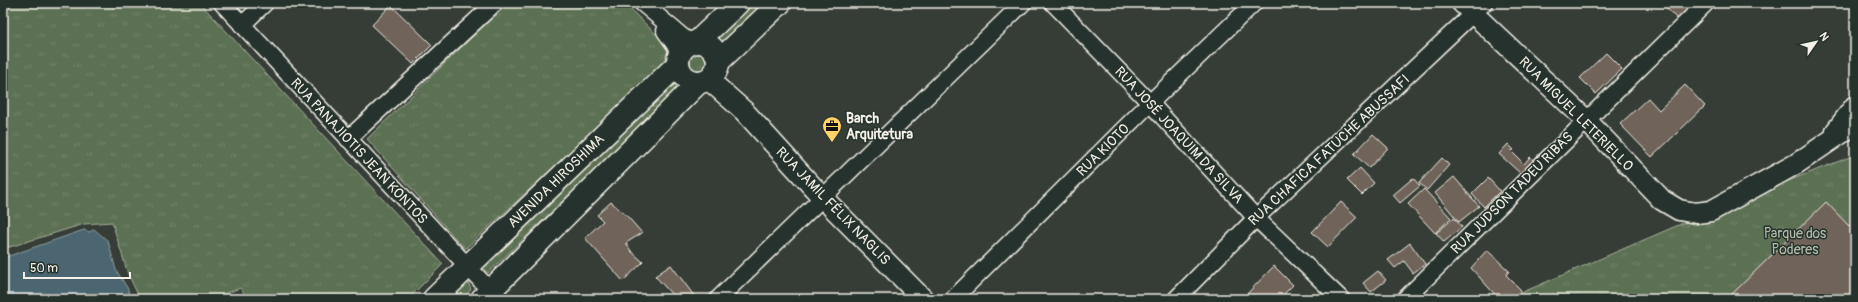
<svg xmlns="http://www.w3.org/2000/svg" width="1858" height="302" font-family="Pangolin,sans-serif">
	<defs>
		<pattern id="grass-tufts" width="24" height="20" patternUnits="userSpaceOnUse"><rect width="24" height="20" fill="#5c6f52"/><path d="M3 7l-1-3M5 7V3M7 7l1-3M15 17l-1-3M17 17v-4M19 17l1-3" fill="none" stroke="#74846b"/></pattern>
	</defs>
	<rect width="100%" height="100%" fill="#353d36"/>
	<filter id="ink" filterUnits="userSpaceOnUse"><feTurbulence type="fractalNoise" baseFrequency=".025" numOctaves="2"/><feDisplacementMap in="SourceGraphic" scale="8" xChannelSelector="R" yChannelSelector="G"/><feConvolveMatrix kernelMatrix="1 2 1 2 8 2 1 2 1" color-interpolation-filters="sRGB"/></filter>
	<g filter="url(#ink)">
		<g fill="url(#grass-tufts)" stroke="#a8b09d">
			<polygon points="3,3 200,3 443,264 408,299 249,299 240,288 211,299 140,299 128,274 112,222 84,224 3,249"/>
			<polygon points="507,3 624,3 669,47 672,54 670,60 465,249 367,139"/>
			<polygon points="742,3 771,3 719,54 705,39"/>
			<circle cx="698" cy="61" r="14"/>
			<polygon points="672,74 684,88 622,144 488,273 479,265"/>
			<polygon points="1855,155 1855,299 1507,299 1711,211"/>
			<polygon points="463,280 469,284 471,290 461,299 444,299"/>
		</g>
		<polygon fill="#4b6671" stroke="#8f9ea1" points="94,229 108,241 116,270 128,289 130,299 3,299 3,258 84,230 90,232"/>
		<g fill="#6f635a" stroke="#f4f1e8">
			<polygon points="1662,3 1695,3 1677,19"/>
			<polygon points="391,5 432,45 413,64 372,25"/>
			<polygon points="1606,53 1622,69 1596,94 1580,78"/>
			<polygon points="1685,85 1705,106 1652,157 1620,124 1648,98 1659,110"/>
			<polygon points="1373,134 1388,148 1369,168 1354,154"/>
			<polygon points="1508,144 1514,150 1511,151 1524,164 1530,157 1534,160 1521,174 1499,154"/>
			<polygon points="1442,158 1449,165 1427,190 1419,183"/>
			<polygon points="1360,168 1374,183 1362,195 1347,180"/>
			<polygon points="1454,177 1479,206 1459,222 1435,193"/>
			<polygon points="1413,178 1420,186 1400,203 1393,195"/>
			<polygon points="1488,178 1500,191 1484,207 1472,194"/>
			<polygon points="1424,189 1451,218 1435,233 1408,204"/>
			<polygon points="611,202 627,216 642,233 626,243 631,251 643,262 623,281 585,238 603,221 597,215"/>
			<polygon points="1341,202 1357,217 1328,247 1312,232"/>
			<polygon points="1826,202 1849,226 1855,221 1855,299 1727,299"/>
			<polygon points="1454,218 1462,227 1444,242 1436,233"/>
			<polygon points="1410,243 1425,264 1413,273 1404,261 1395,268 1388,260"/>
			<polygon points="1487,250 1509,271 1506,275 1521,290 1513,299 1499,299 1471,268"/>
			<polygon points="671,265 695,297 690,299 676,299 655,276"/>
			<polygon points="1274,266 1293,285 1279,299 1242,299"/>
			<polygon points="1378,271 1386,280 1371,292 1363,283"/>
			<polygon points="240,295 242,299 232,299"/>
		</g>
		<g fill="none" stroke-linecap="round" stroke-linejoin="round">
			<g stroke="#f4f1e8" stroke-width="19">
				<g id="minor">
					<polyline points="222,3 498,299"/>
					<polyline points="642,3 690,43"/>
					<polyline points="1053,3 1150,103 1256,218 1341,299"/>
					<polyline points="242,25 265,3"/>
					<polyline points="665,31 680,52"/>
					<polyline points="348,139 495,3"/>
					<polyline points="718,299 1023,3"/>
					<polyline points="953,299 1150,103 1254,3"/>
					<polyline points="1176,299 1256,218 1484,3"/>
					<polyline points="1405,299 1706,3"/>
				</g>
			</g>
			<g stroke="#f4f1e8" stroke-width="23">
				<g id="tertiary">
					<polyline points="1462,3 1586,120 1662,200 1679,210 1696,213 1711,211 1796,164 1855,124"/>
					<polyline points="708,79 744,111 822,197 923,299"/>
					<polyline points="1836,131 1855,106"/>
				</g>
			</g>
			<g stroke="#f4f1e8" stroke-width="25">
				<g id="secondary">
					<polyline points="697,42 738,3"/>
					<circle cx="698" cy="62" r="20"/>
					<polyline points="718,62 780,3"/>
					<polyline points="434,299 678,64"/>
					<polyline points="482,299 699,82"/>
				</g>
			</g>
			<use href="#minor" stroke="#26332d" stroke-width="16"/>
			<use href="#tertiary" stroke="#26332d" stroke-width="20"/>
			<use href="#secondary" stroke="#26332d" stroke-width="22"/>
		</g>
	</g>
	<defs>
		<g id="office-pin" transform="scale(1)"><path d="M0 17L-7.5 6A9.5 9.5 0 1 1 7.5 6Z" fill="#ffd166" stroke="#26332d"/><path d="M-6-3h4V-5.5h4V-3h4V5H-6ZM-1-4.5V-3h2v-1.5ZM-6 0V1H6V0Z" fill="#111"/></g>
	</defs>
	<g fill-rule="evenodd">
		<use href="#office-pin" x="832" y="126"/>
	</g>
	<g text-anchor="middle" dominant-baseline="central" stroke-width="3" stroke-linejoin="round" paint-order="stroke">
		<g font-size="14" fill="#f4f1e8" stroke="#26332d">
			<text transform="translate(1576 114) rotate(45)">RUA MIGUEL LETERIELLO</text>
			<text transform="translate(1179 135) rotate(47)">RUA JOSÉ JOAQUIM DA SILVA</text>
			<text transform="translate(1103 150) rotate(-45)">RUA KIOTO</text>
			<text transform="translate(1329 150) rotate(-43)">RUA CHAFICA FATUCHE ABUSSAFI</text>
			<text transform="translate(359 151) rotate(47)">RUA PANAJIOTIS JEAN KONTOS</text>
			<text transform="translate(556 181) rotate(-44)">AVENIDA HIROSHIMA</text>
			<text transform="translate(1512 193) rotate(-45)">RUA JUDSON TADEU RIBAS</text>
			<text transform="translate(833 206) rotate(46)">RUA JAMIL FÉLIX NAGLIS</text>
		</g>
		<g font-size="14" font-weight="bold" fill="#f4f1e8" stroke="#26332d" text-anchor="start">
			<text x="846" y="118">Barch<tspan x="846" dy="16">Arquitetura</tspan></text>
		</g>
		<g font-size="14" fill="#b7bdac" stroke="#26332d">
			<text x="1795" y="233">Parque dos<tspan x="1795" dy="16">Poderes</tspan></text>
		</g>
	</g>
	<rect width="1858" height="302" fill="none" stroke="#26332d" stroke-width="16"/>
	<rect x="8" y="8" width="1842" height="286" fill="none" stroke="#f4f1e8" stroke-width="1.5" filter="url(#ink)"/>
	<g transform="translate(1816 42) rotate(56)" stroke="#26332d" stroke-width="3" paint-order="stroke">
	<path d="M0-3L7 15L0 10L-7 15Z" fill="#f4f1e8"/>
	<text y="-6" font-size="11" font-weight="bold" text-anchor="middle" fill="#f4f1e8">N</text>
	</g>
	<path d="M24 272v6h106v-6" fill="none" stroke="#f4f1e8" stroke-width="2"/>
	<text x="30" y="272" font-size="12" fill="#f4f1e8" stroke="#26332d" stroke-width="3" paint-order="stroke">50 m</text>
</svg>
